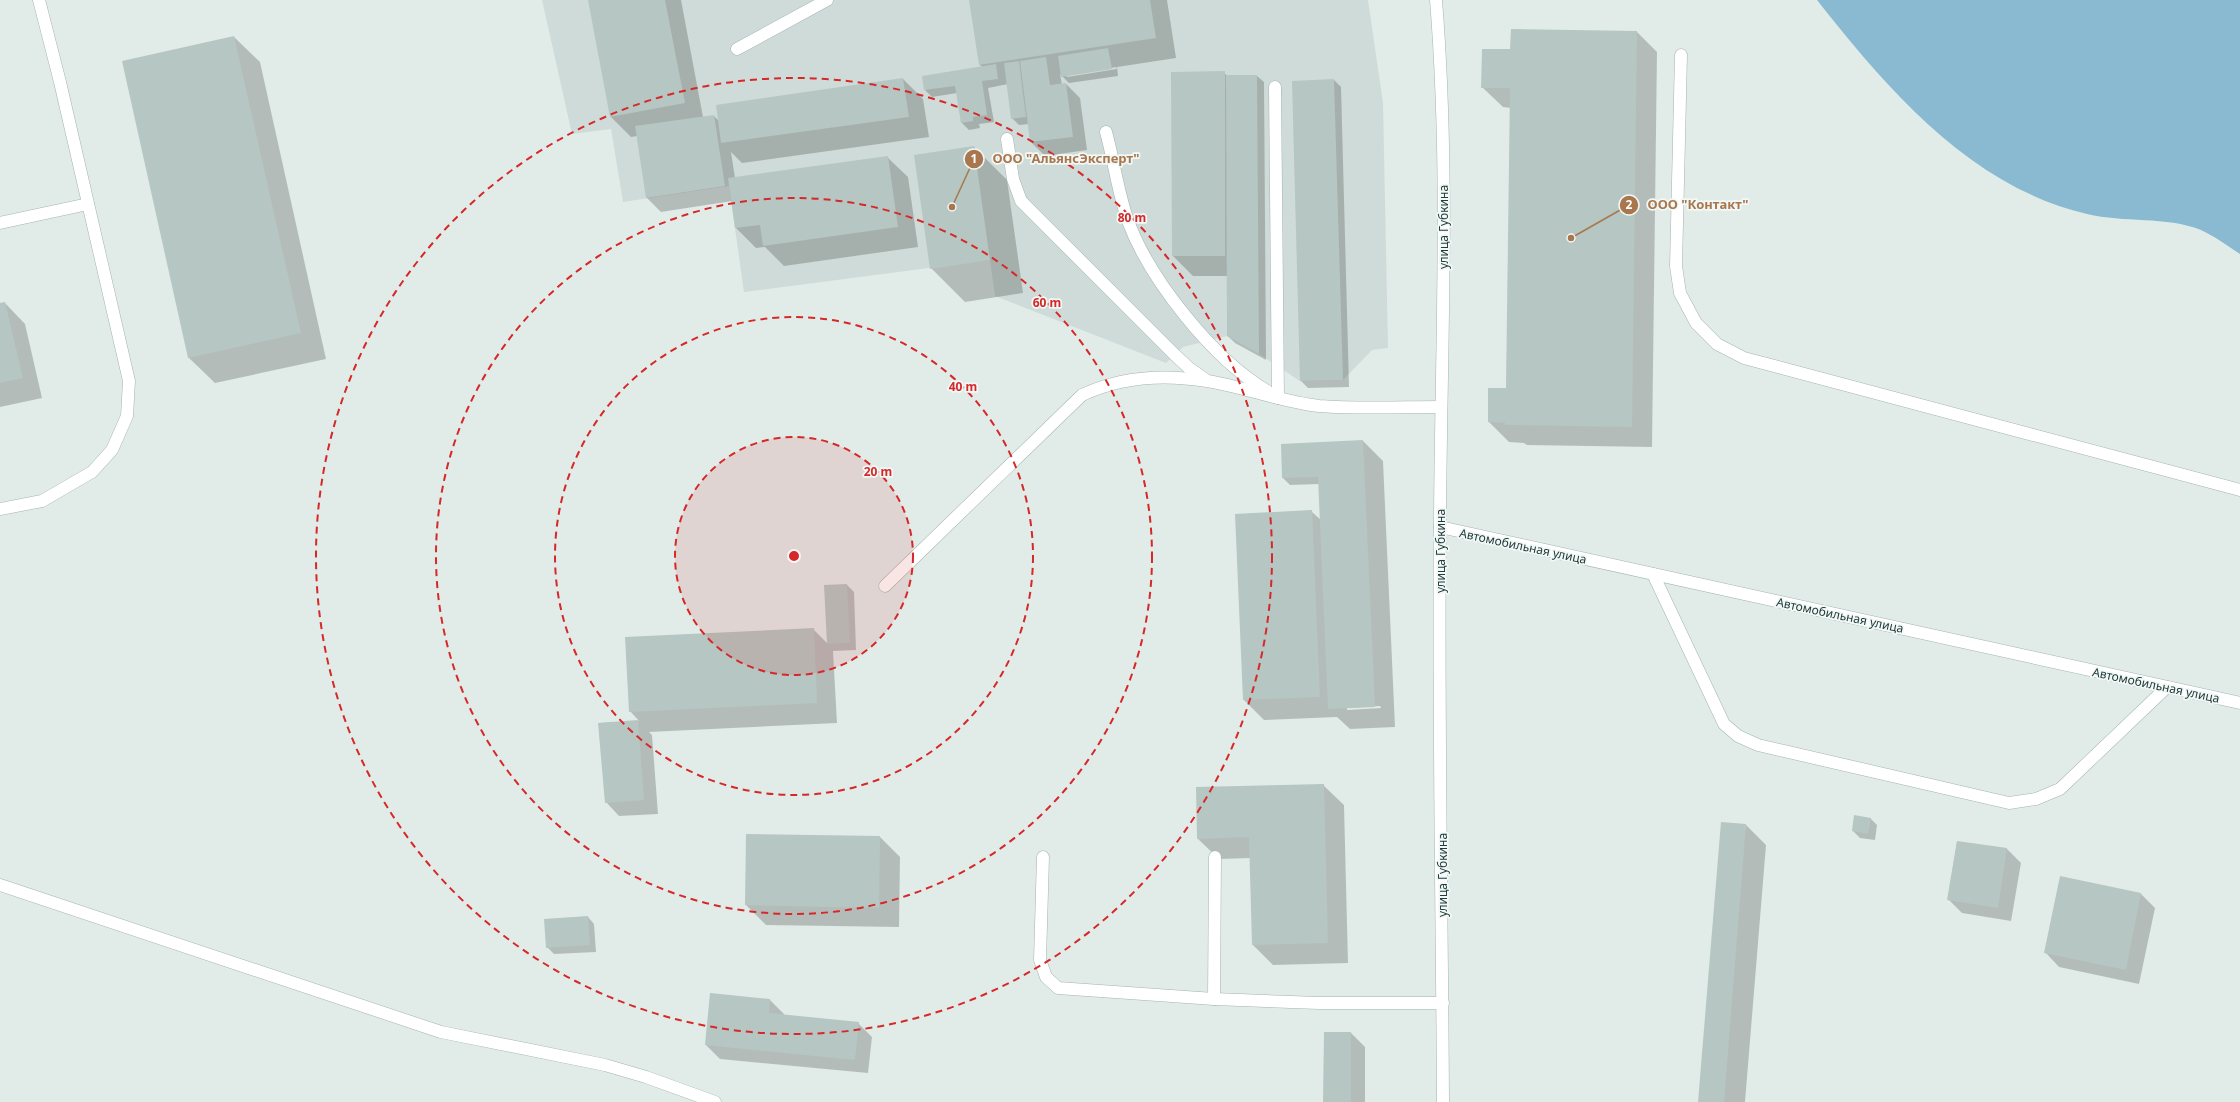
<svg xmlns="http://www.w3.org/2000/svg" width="2240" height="1102" font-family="'Noto Sans',sans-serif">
	<rect width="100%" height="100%" fill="#e1ece9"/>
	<polygon fill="#cfdbd8" points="542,0 1368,0 1383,103 1388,348 1372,350 1343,380 1300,381 1259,354 1227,336 1183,347 1166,363 995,296 990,260 744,292 729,186 623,202 611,129 572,134"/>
	<path fill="#89bad1" d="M1817,0H2240V254C2228,246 2214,236 2201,230C2166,216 2124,223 2087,214C1971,187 1888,90 1817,0Z"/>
	<g fill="#0003" fill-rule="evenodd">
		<polygon points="589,0 681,0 703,117 714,116 719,121 903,79 923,99 929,137 742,163 731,152 735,178 887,157 908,177 918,247 784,266 765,247 756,248 736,228 732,201 661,212 647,198 637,136 631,137 611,117"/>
		<path d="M970,0H1167L1176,58L1117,67L1118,76L1069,83L1060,74L1062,85L1066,84L1080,98L1087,150L1045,156L1031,142L1029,124L1019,125L1012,118L1008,84L988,88L994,122L979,124L980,128L969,130L962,123L957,93L932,97L925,90L982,67L980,65ZM1116,67L1117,69L1067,77V75Z"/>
		<polygon points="1637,32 1657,52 1652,447 1527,445 1524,443 1509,442 1489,422 1507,389 1511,108 1503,107 1482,87 1511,50"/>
		<polygon points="234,37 260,62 326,359 215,383 189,358 123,62"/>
		<polygon points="1224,72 1227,76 1257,76 1264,82 1266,360 1235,343 1228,336 1228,276 1193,276 1173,256"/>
		<polygon points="1334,80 1341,87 1349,387 1308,388 1301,381"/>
		<polygon points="974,147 1007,180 1023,293 965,302 931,268"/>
		<polygon points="5,303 25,324 42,398 0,407 0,305"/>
		<path d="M1363,441L1383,461L1395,727L1350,729L1337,717L1264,720L1244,700L1312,512L1321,520L1319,484L1290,485L1283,478L1282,445ZM1380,706L1381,708L1347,710V708Z"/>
		<polygon points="847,585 854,592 856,650 833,651 837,723 649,732 652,735 658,814 619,816 606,802 599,723 639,721 630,711 813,629 828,644"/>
		<polygon points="1323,785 1344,805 1348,963 1273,965 1253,945 1251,858 1219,859 1198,839"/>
		<polygon points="1870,818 1877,825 1875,840 1860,838 1853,831"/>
		<polygon points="1746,825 1766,845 1745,1102 1699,1102"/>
		<polygon points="880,837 900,857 899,927 766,925 746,905"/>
		<polygon points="1957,842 2007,849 2021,863 2011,921 1962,913 1948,899"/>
		<polygon points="2141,894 2155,908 2139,984 2059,967 2046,953"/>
		<polygon points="588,917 594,924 596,952 554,954 547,947"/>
		<polygon points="711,994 770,1000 784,1014 784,1016 858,1023 872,1037 868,1073 720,1059 706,1045"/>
		<polygon points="1351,1033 1365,1047 1365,1102 1324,1102"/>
	</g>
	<g fill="#b6c6c2">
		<polygon points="588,0 665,0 685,103 610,117"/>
		<polygon points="969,0 1150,0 1156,38 979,65"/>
		<polygon points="1511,29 1637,31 1632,427 1505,425 1505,423 1488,422 1488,388 1506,388 1510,88 1481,88 1482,49 1510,49"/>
		<polygon points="234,36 301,333 188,358 122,61"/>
		<polygon points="1108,48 1112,69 1061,77 1058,56"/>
		<polygon points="1046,57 1050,85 1066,83 1073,137 1030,142 1020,61"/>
		<polygon points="1019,61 1026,117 1011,119 1004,63"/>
		<polygon points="996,64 998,79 982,81 987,115 973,117 973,121 961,123 955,86 924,90 922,76"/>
		<polygon points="1225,71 1225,256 1172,256 1171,72"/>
		<polygon points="1226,75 1257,75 1259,354 1227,336"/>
		<polygon points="903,78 909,117 721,143 716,105"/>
		<polygon points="1334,79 1343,380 1300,381 1292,81"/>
		<polygon points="714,115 725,186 646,198 635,126"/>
		<polygon points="974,146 990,260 930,269 914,155"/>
		<polygon points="888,156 898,227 763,246 760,225 735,228 728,178"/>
		<polygon points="5,302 23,378 0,383 0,303"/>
		<polygon points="1363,440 1375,707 1328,709 1318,477 1282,478 1281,444"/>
		<polygon points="1312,510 1320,697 1243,700 1235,514"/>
		<polygon points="847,584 850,643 827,644 824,585"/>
		<polygon points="814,628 817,703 629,712 625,637"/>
		<polygon points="638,720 644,800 605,803 598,723"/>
		<polygon points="1324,784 1328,943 1252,945 1249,837 1197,839 1196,787"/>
		<polygon points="1854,815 1871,818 1868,834 1852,831"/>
		<polygon points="1721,822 1746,824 1724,1102 1698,1102"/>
		<polygon points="746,834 880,836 879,908 745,905"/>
		<polygon points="1957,841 2007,848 1998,908 1947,900"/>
		<polygon points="2060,876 2141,893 2126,970 2044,953"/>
		<polygon points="588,916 590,945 546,948 544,919"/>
		<polygon points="710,993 770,999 769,1013 859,1022 855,1060 705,1045"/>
		<polygon points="1324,1032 1351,1032 1351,1102 1323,1102"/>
	</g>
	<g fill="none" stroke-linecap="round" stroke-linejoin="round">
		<g stroke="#a4b4b1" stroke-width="13">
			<g id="lane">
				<polyline points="737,49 827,0"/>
				<polyline points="1681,55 1676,266 1680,293 1696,323 1717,344 1744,358 2240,490"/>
				<polyline points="1275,87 1278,398"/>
				<path d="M1106,132C1114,161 1118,193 1128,221C1150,280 1213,359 1267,391"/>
				<polyline points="1007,139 1013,179 1021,201 1175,355 1189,368 1206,380"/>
				<polyline points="0,223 88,204"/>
				<polyline points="0,509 42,501 92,472 112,450 127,416 129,381 60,82 39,0"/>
				<polyline points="1653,574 1724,724 1738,736 1758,745 2009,803 2036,799 2060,789 2167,687"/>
				<path d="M885,586L1082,395C1122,376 1164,374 1207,381C1245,387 1281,402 1319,406C1359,409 1401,407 1441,407"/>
				<polyline points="1043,857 1040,960 1046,977 1058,988 1214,999 1319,1003 1443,1003"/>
				<polyline points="0,885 441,1032 605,1065 646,1077 715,1102"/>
				<polyline points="1214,999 1215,857"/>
			</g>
		</g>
		<g stroke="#a4b4b1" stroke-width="13">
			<polyline id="street" points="1440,527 2240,703"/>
		</g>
		<g stroke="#9fb7b3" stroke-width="13">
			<path id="secondary" d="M1436,0C1450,173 1441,347 1440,520C1438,714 1442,908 1443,1102"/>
		</g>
		<use href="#lane" stroke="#fff" stroke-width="12"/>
		<use href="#street" stroke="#fff" stroke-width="12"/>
		<use href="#secondary" stroke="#fff" stroke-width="12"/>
	</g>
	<circle cx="794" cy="556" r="119" fill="#d62828" fill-opacity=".12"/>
	<g fill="none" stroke="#d62828" stroke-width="2" stroke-dasharray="7 5">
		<circle cx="794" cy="556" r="119"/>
		<circle cx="794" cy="556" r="239"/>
		<circle cx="794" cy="556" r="358"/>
		<circle cx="794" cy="556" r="478"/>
	</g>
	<g text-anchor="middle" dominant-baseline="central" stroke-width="3.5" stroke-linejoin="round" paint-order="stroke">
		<g font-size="12" fill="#213c39" stroke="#f2f8f6">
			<text transform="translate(1443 227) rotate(-90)">улица Губкина</text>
			<text transform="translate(1523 546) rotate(12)">Автомобильная улица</text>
			<text transform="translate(1440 551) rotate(-90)">улица Губкина</text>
			<text transform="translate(1840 615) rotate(12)">Автомобильная улица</text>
			<text transform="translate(2156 685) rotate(12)">Автомобильная улица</text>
			<text transform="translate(1442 875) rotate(-90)">улица Губкина</text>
		</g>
	</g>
	<circle cx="794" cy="556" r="6" fill="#d62828" stroke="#f2f8f6" stroke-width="2"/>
	<g font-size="12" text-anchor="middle" font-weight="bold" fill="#d62828" stroke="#f2f8f6" stroke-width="3.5" stroke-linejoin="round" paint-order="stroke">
		<text x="1132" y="222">80 m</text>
		<text x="1047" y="307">60 m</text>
		<text x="963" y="391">40 m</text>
		<text x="878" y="476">20 m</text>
	</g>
	<path fill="none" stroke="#a9774e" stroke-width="1.5" d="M952 207L974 159M1571 238L1629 205"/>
	<g fill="#a9774e" stroke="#f2f8f6" stroke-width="1.5">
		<circle cx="952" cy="207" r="4"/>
		<circle cx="1571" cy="238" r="4"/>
		<circle cx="974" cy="159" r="10"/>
		<circle cx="1629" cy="205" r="10"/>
	</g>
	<g font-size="12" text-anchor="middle" font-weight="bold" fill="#fff">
		<text x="974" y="163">1</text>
		<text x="1629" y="209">2</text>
	</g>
	<g font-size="13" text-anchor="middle" font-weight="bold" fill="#a9774e" stroke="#f2f8f6" stroke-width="3.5" stroke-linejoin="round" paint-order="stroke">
		<text x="1066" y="163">ООО "АльянсЭксперт"</text>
		<text x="1698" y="209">ООО "Контакт"</text>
	</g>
</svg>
